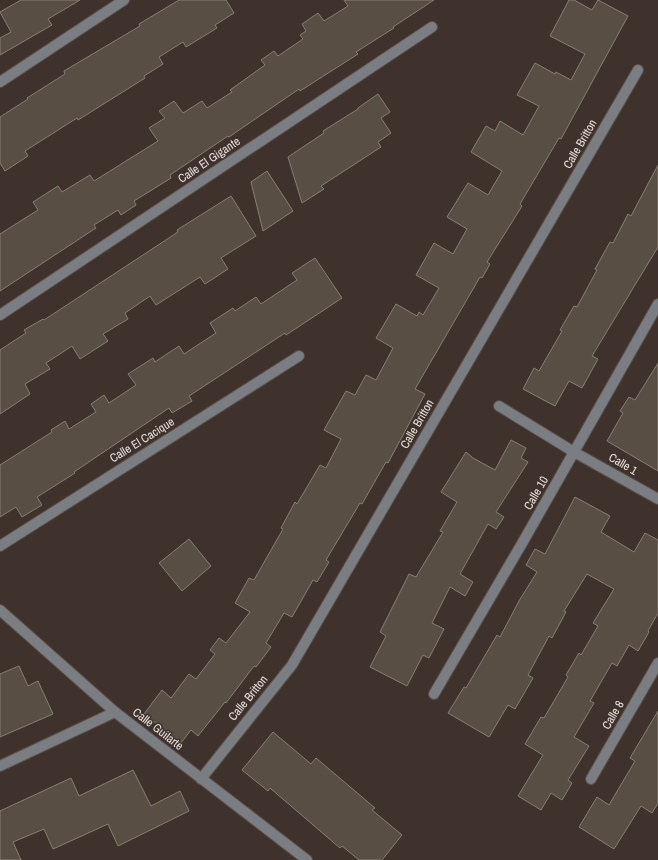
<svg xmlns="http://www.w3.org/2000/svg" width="658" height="860" font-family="'Archivo Narrow',sans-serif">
	<rect width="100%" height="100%" fill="#3f322c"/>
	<g fill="#584e44" stroke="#897e73">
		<polygon points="21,0 80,0 48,19 52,25 0,55 0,38 11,32 0,12"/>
		<polygon points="179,0 226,0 234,13 215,25 217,28 186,47 183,42 159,57 163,64 144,76 145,78 78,120 77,118 25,151 28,156 5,171 0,163 0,117 28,99 27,98 65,74 64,71 140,26 139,24"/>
		<polygon points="344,0 434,0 393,27 394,28 356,52 358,54 300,91 299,89 229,137 228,136 170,175 171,178 134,201 136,205 121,215 118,210 94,225 96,228 0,291 0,234 38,210 33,202 58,186 62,192 90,175 94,181 158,141 149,128 165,118 159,111 174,101 183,113 202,101 207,108 232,92 230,90 265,65 261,60 274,51 278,56 303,39 300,35 306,31 302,24 318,13 324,21 348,6"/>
		<polygon points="569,0 574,0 592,10 598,0 628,16 561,139 559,138 520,204 522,206 487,262 490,264 482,278 480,277 415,389 425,394 388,463 386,462 362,504 360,503 326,560 329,562 317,582 313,580 292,617 284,613 266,643 271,647 256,667 254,666 226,703 225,702 198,736 191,730 181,743 144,714 162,690 171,698 189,674 196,679 215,654 210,650 219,638 226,643 250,612 235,603 249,578 254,580 283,529 281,528 295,502 297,504 320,465 326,468 341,439 324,430 346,391 355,395 366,375 376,380 393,348 376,338 396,304 417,316 419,312 423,315 439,288 416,275 434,243 453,254 467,229 447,217 468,183 488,195 502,171 471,152 486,126 495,131 500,121 523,135 539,106 517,95 535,63 555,74 556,72 571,80 585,54 550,36"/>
		<polygon points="378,94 390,112 381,118 391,133 378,142 381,147 321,186 324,189 302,203 288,157 324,133 323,131 358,109 358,108"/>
		<polygon points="658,165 658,247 592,356 598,359 582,388 569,381 555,406 523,389 534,368 539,371 562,331 560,330 574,306 577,307 597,270 595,269 610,242 613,243 628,214 631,216"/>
		<polygon points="267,171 293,211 263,231 251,182"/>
		<polygon points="231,196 256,236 221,258 228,269 205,284 200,277 156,305 150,296 125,313 128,319 103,334 108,341 80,359 72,346 46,363 50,369 25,384 30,394 0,414 0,350 26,333 24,330 43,319 44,320 178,232 177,230"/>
		<polygon points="315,258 342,298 286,335 285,333 189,396 192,401 172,413 169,408 74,472 75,473 37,497 42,505 22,517 16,507 0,517 0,465 52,432 51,430 65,421 69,429 96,412 91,404 104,395 109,403 136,385 128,374 153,358 155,362 179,346 184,354 216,333 210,323 233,308 235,311 256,297 261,304 297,280 292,273"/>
		<polygon points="658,363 658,471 607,441 623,413 620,411 629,397 635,400"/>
		<polygon points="511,440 526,448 521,458 528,462 496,512 504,517 496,529 488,524 460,574 473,582 465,596 450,587 432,623 444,629 429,658 423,655 407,686 370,667 386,636 380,632 409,574 416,577 443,532 440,531 457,502 441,492 466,452 473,458 495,470"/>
		<polygon points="575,497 610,516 601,532 634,552 645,533 658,540 658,613 648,631 649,632 638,651 629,645 617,666 612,663 590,701 594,703 574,737 589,746 568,780 572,783 562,800 551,793 541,810 518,796 543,755 525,744 541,717 544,718 568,677 566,675 579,653 581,655 598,626 593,623 614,589 587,574 564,611 566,612 552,638 549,636 528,675 533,678 515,709 508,705 489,737 448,713 464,687 466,688 497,635 500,637 519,601 537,572 526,565 535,549 545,554"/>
		<polygon points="189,539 211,566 182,591 159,563"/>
		<polygon points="19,666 28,686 38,681 53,714 0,737 0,674"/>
		<polygon points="658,711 658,803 652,813 641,806 614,849 579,827 597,797 609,805 635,761 630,758"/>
		<polygon points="273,732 311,764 316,758 375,808 372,810 402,835 382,860 359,860 342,846 340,848 270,788 268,791 242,770"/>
		<polygon points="133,770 151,806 180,791 189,811 118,846 108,824 53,849 44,829 13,842 21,860 0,860 0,811 71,778 79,796"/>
	</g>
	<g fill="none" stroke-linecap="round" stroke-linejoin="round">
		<g stroke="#5a4e48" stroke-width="12">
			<g id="minor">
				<polyline points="0,82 124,0"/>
				<polyline points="0,315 432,27"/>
				<polyline points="499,406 574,452 658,499"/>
				<polyline points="0,546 299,356"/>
				<polyline points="0,610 115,712 307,860"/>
				<polyline points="434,694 524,540 658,304"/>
				<polyline points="0,766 115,712"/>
				<polyline points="201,779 292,665 638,70"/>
				<polyline points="591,779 658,663"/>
			</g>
		</g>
		<use href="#minor" stroke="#7a7d82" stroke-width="10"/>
	</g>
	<g text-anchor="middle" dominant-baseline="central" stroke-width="3" stroke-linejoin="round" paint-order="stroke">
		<g font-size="12" fill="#e8e0dc" stroke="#3f322c">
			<text transform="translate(580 144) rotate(-60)">Calle Britton</text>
			<text transform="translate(209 160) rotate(-34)">Calle El Gigante</text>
			<text transform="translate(417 424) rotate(-60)">Calle Britton</text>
			<text transform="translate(142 440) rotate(-32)">Calle El Cacique</text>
			<text transform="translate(623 464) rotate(30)">Calle 1</text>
			<text transform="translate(536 493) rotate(-60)">Calle 10</text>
			<text transform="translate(248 698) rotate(-51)">Calle Britton</text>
			<text transform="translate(613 715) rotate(-60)">Calle 8</text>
			<text transform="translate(158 729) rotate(38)">Calle Guilarte</text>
		</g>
	</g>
</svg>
